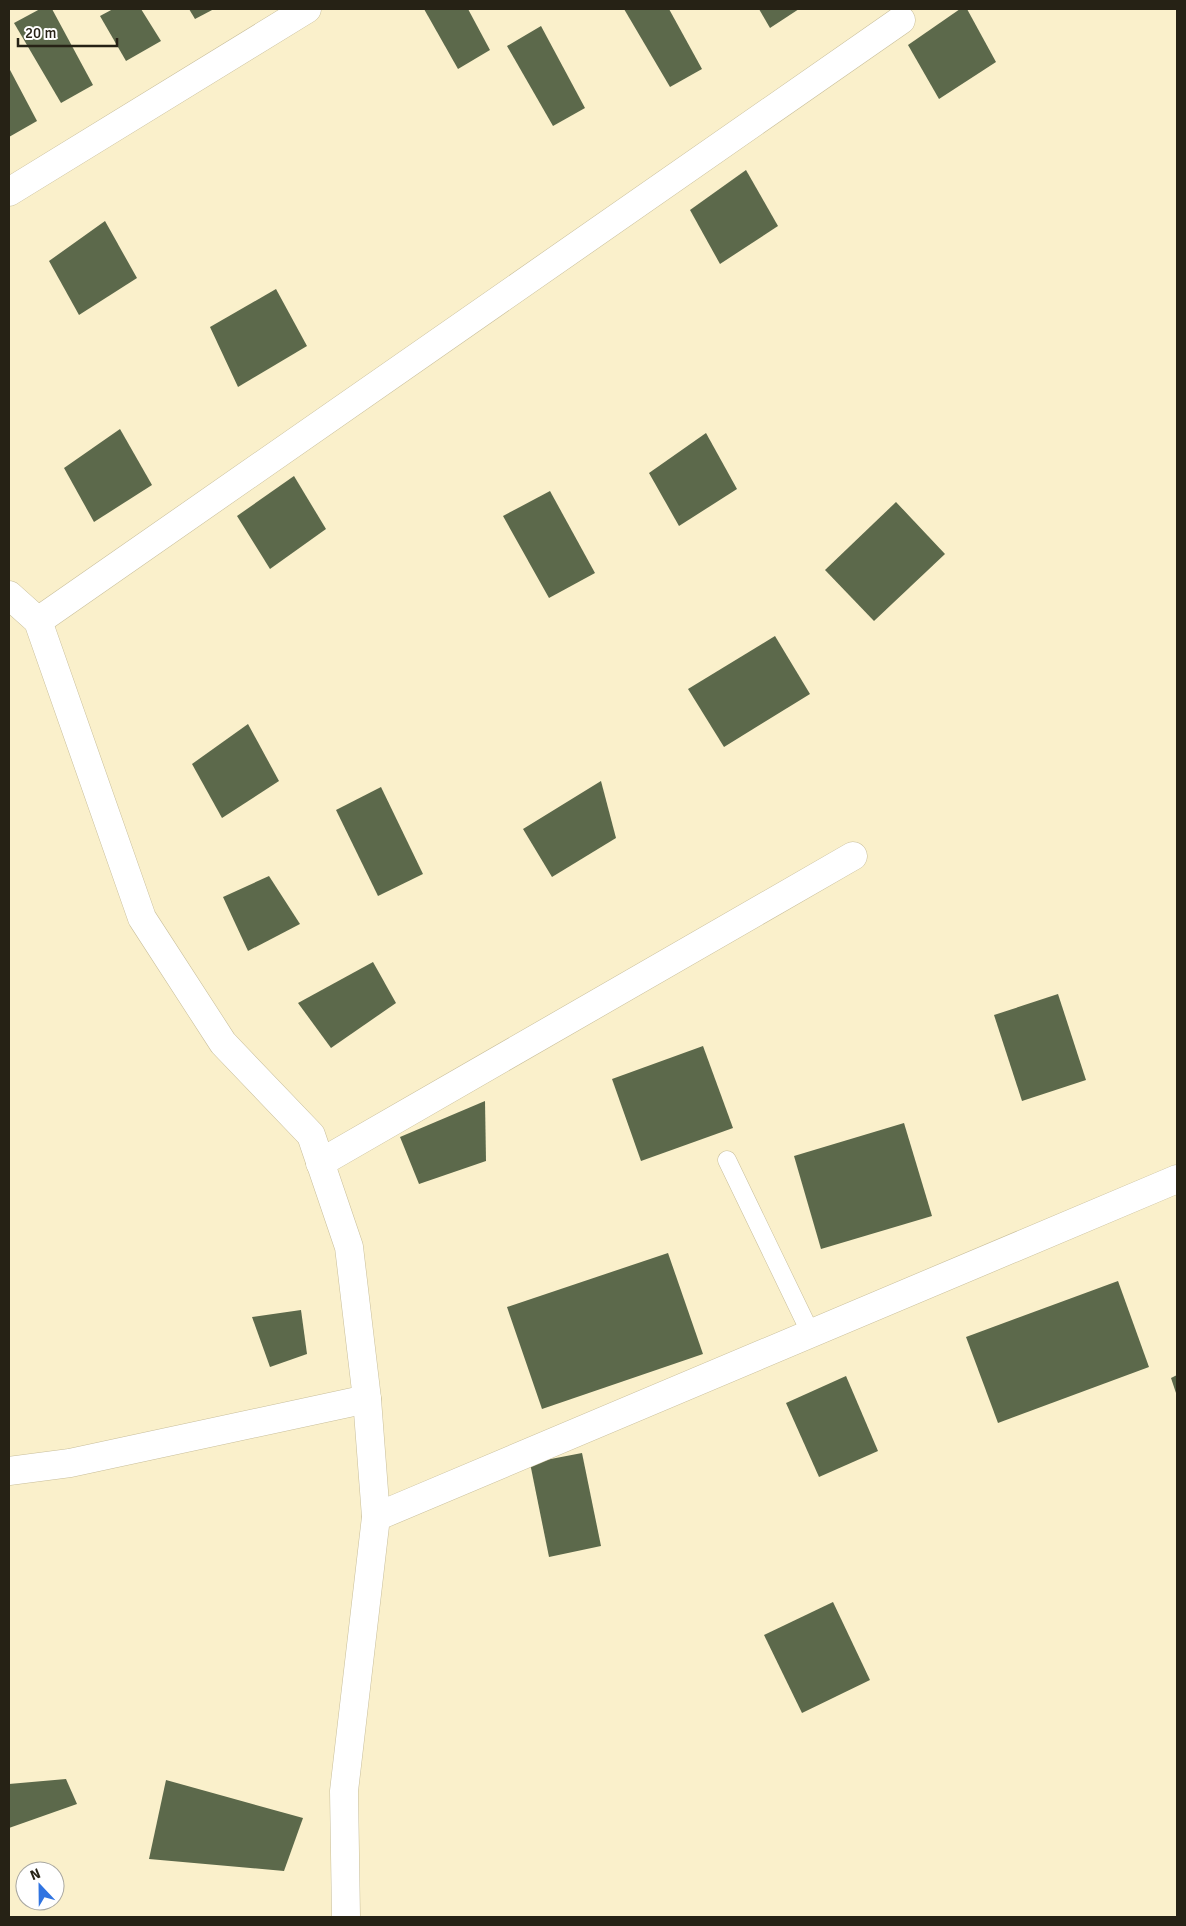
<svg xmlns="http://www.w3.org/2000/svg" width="1186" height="1926" font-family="Signika,sans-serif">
	<rect width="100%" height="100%" fill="#faf0cb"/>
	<g fill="#5c694b">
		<polygon points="40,9 52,9 93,85 61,103 14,23"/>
		<polygon points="113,9 141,9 161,41 126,61 100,16"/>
		<polygon points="189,9 214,9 195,19"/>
		<polygon points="424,9 468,9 490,50 458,69"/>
		<polygon points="624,9 669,9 702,69 670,87"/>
		<polygon points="759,9 799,9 770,28"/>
		<polygon points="960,9 967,9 996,62 939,99 908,45"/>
		<polygon points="541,26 585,108 553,126 507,46"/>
		<polygon points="9,68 37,121 9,137"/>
		<polygon points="746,170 778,226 720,264 690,210"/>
		<polygon points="105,221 137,278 79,315 49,261"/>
		<polygon points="276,289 307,346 238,387 210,327"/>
		<polygon points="120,429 152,485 94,522 64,468"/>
		<polygon points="706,433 737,489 679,526 649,473"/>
		<polygon points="294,476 326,529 270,569 237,516"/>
		<polygon points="550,491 595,573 549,598 503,516"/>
		<polygon points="896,502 945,554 874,621 825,570"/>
		<polygon points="775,636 810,694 724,747 688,689"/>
		<polygon points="248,724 279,781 222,818 192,764"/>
		<polygon points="601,781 616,838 552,877 523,829"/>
		<polygon points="381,787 423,874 378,896 336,810"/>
		<polygon points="269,876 300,924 248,951 223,897"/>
		<polygon points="373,962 396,1003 331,1048 298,1003"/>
		<polygon points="1058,994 1086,1080 1022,1101 994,1015"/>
		<polygon points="703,1046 733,1128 641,1161 612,1079"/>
		<polygon points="485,1101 486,1161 419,1184 400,1137"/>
		<polygon points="904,1123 932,1216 821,1249 794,1156"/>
		<polygon points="668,1253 703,1354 542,1409 507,1307"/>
		<polygon points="1118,1281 1149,1367 998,1423 966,1337"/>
		<polygon points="301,1310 307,1354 270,1367 252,1317"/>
		<polygon points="1177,1375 1177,1396 1171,1378"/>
		<polygon points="846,1376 878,1451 819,1477 786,1403"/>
		<polygon points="582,1453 601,1546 549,1557 530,1463"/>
		<polygon points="833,1602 870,1680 802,1713 764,1635"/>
		<polygon points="66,1779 77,1804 9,1828 9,1784"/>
		<polygon points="166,1780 303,1818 284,1871 149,1859"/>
	</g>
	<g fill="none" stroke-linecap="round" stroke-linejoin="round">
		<g stroke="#c8be9a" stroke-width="19">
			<polyline id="lane" points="727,1160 811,1334"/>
		</g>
		<g stroke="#c8be9a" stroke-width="29">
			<g id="street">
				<polyline points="9,192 307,9"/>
				<polyline points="9,595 38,621 142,918 223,1043 311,1135 349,1247 367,1399 376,1517 344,1791 346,1917"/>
				<polyline points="38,621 901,20"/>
				<polyline points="320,1163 853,856"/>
				<polyline points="9,1471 70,1463 367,1399"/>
				<polyline points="376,1517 1177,1179"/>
			</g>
		</g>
		<use href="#lane" stroke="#fff" stroke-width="18"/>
		<use href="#street" stroke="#fff" stroke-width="28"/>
	</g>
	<rect width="1186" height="1926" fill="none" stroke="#262215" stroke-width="20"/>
	<g transform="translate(40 1886) rotate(338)"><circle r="24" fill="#ffffff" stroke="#a8a7a1"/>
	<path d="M0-4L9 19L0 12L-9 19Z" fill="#3074e1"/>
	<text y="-8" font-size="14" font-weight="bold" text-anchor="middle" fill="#262215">N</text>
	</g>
	<path d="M18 38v8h99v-8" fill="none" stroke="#262215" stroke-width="2.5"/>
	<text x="25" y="38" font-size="15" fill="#262215" stroke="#ffffff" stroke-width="4" paint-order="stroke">20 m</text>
</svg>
